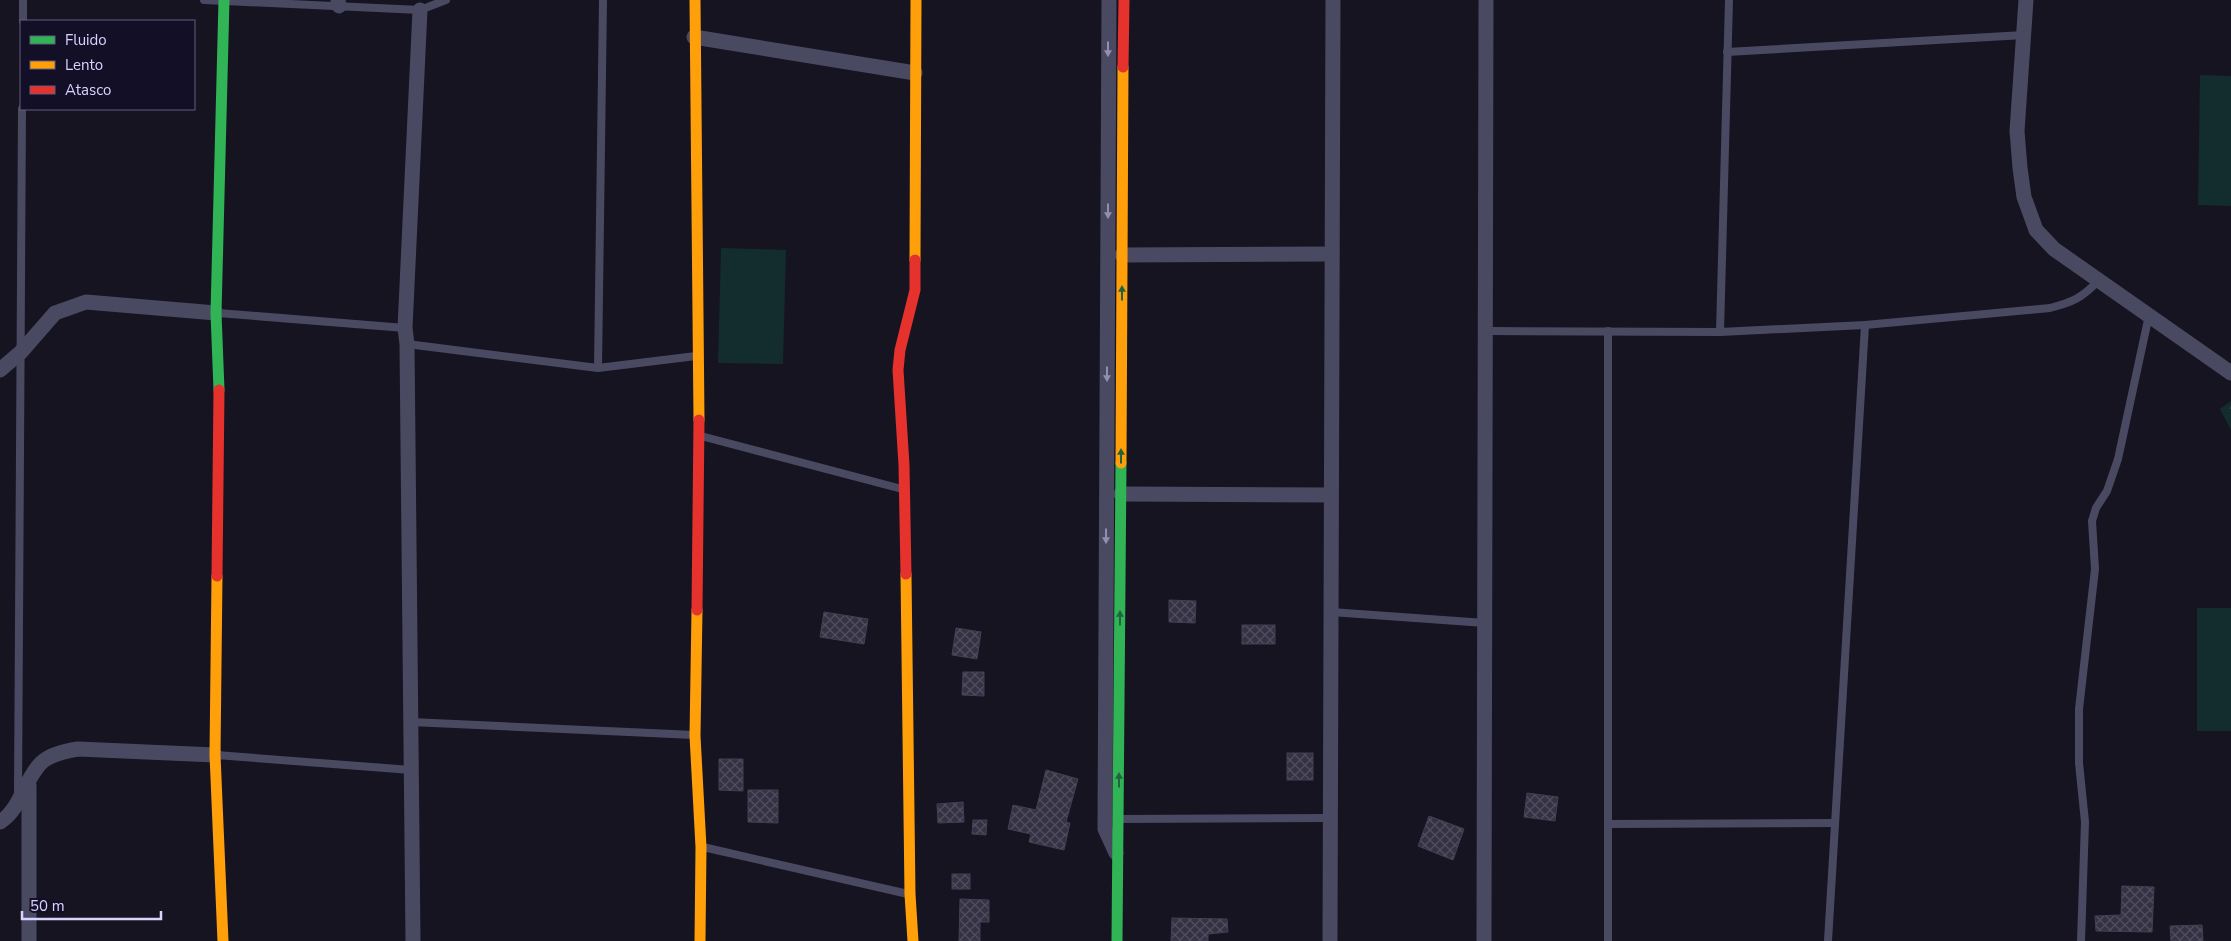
<svg xmlns="http://www.w3.org/2000/svg" width="2231" height="941" font-family="'Nunito Sans',sans-serif">
	<defs>
		<pattern id="forest-firs" width="22" height="20" patternUnits="userSpaceOnUse" patternTransform="scale(1.25)"><rect width="22" height="20" fill="#132c2d"/><path d="M5 1l3.5 6h-7zM16 11l3.5 6h-7z" fill="#354a4c"/></pattern>
		<pattern id="building-cross-hatch" width="8" height="8" patternUnits="userSpaceOnUse" patternTransform="scale(1.25)"><rect width="8" height="8" fill="#343243"/><path d="M0 0l8 8M0 8l8-8" fill="none" stroke="#514f5f"/></pattern>
	</defs>
	<rect width="100%" height="100%" fill="#161421"/>
	<g fill="#132c2d">
		<polygon points="2200,75 2231,76 2231,206 2198,205"/>
		<polygon points="721,248 786,250 783,364 718,363"/>
		<rect x="2197" y="608" width="34" height="123"/>
	</g>
	<polygon fill="url(#forest-firs)" points="2231,401 2231,430 2220,409"/>
	<g fill="url(#building-cross-hatch)" stroke="#433f54">
		<polygon points="1169,600 1196,601 1195,623 1169,622"/>
		<polygon points="824,612 868,619 864,644 820,637"/>
		<rect x="1242" y="625" width="33" height="19"/>
		<polygon points="956,628 981,632 977,659 952,655"/>
		<polygon points="963,672 984,672 984,696 962,695"/>
		<rect x="1287" y="753" width="26" height="27"/>
		<polygon points="719,759 743,759 743,791 719,790"/>
		<polygon points="1046,770 1078,779 1066,822 1070,823 1064,850 1029,842 1031,834 1008,829 1013,805 1036,810"/>
		<polygon points="748,790 778,790 778,823 748,822"/>
		<polygon points="1527,793 1558,797 1555,821 1524,817"/>
		<polygon points="963,802 964,822 938,823 937,804"/>
		<polygon points="1429,816 1464,829 1453,860 1418,846"/>
		<polygon points="973,820 987,820 986,835 972,834"/>
		<rect x="952" y="874" width="18" height="15"/>
		<polygon points="2122,886 2154,887 2152,932 2096,931 2095,916 2121,915"/>
		<polygon points="960,899 989,900 989,922 980,922 980,941 959,941"/>
		<polygon points="1172,918 1227,919 1228,932 1208,934 1208,941 1171,941"/>
		<polygon points="2202,925 2203,941 2171,941 2170,926"/>
	</g>
	<g fill="none" stroke-linecap="round" stroke-linejoin="round">
		<g stroke="#4a4962" stroke-width="8">
			<polyline points="204,0 420,10 446,0"/>
			<polyline points="23,21 23,0"/>
			<polyline points="1727,52 2024,35"/>
			<polyline points="218,313 405,328"/>
			<path d="M1486,331L1720,332L1865,325L2050,308C2073,302 2082,298 2099,280"/>
			<polyline points="1720,332 1729,0"/>
			<polyline points="407,344 598,368 696,356"/>
			<polyline points="598,368 603,0"/>
			<polyline points="701,436 902,489"/>
			<polyline points="1331,612 1485,623"/>
			<polyline points="411,722 694,735"/>
			<polyline points="216,755 411,770"/>
			<polyline points="18,794 22,109"/>
			<polyline points="1119,819 1330,818"/>
			<polyline points="1608,824 1835,823"/>
			<polyline points="703,847 908,894"/>
			<polyline points="1608,941 1608,331"/>
			<polyline points="1828,941 1865,325"/>
			<polyline points="2081,941 2085,822 2079,763 2079,709 2095,569 2092,521 2096,508 2107,491 2118,459 2149,315"/>
		</g>
		<g stroke="#4a4962" stroke-width="15">
			<polyline points="338,0 339,6"/>
			<polyline points="1109,0 1105,829 1116,853"/>
			<polyline points="2026,0 2017,131 2020,168 2024,197 2036,230 2054,249 2231,373"/>
			<polyline points="694,37 915,73"/>
			<polyline points="1122,255 1332,254"/>
			<polyline points="0,370 21,352 55,313 86,302 216,313"/>
			<polyline points="1121,494 1331,495"/>
			<path d="M0,822C21,809 24,780 41,763C50,754 66,751 78,749L215,755"/>
			<polyline points="29,941 29,785"/>
			<polyline points="413,941 407,344 405,328 420,10"/>
			<polyline points="1330,941 1333,0"/>
			<polyline points="1484,941 1486,0"/>
		</g>
		<g stroke="#30b455" stroke-width="11">
			<polyline points="219,390 216,313 224,0"/>
			<polyline points="1117,941 1121,463"/>
		</g>
		<g stroke="#ff9f0a" stroke-width="11">
			<polyline points="695,0 699,420"/>
			<polyline points="915,260 916,0"/>
			<polyline points="1121,463 1123,67"/>
			<polyline points="906,574 910,894 913,941"/>
			<polyline points="217,576 215,755 223,941"/>
			<polyline points="697,610 695,736 701,847 700,941"/>
		</g>
		<g stroke="#e5322d" stroke-width="11">
			<polyline points="1123,67 1124,0"/>
			<polyline points="906,574 904,465 898,370 900,350 915,290 915,260"/>
			<polyline points="217,576 219,390"/>
			<polyline points="697,610 699,420"/>
		</g>
	</g>
	<defs><path id="oneway-solid" d="M-6-.8H1V-3.2L6.5 0L1 3.2V.8H-6Z" transform="scale(1.25)"/></defs>
	<g fill="#928eb0">
		<use href="#oneway-solid" transform="translate(1108 49) rotate(90)"/>
		<use href="#oneway-solid" transform="translate(1108 211) rotate(90)"/>
		<use href="#oneway-solid" transform="translate(1107 374) rotate(90)"/>
		<use href="#oneway-solid" transform="translate(1106 536) rotate(90)"/>
	</g>
	<g fill="#22623e">
		<use href="#oneway-solid" transform="translate(1122 293) rotate(-90)"/>
		<use href="#oneway-solid" transform="translate(1121 456) rotate(-90)"/>
		<use href="#oneway-solid" transform="translate(1120 618) rotate(-90)"/>
		<use href="#oneway-solid" transform="translate(1119 780) rotate(-90)"/>
	</g>
	<rect x="20" y="20" width="175" height="90" fill="#130f26" stroke="#625e7d"/>
	<rect x="30" y="36" width="25" height="8" fill="#30b455" stroke="#625e7d"/>
	<text x="65" y="45" font-size="15" fill="#d9d4ff">Fluido</text>
	<rect x="30" y="61" width="25" height="8" fill="#ff9f0a" stroke="#625e7d"/>
	<text x="65" y="70" font-size="15" fill="#d9d4ff">Lento</text>
	<rect x="30" y="86" width="25" height="8" fill="#e5322d" stroke="#625e7d"/>
	<text x="65" y="95" font-size="15" fill="#d9d4ff">Atasco</text>
	<path d="M22 911v8h139v-8" fill="none" stroke="#d9d4ff" stroke-width="2.5"/>
	<text x="30" y="911" font-size="15" fill="#d9d4ff" stroke="#130f26" stroke-width="4" paint-order="stroke">50 m</text>
</svg>
